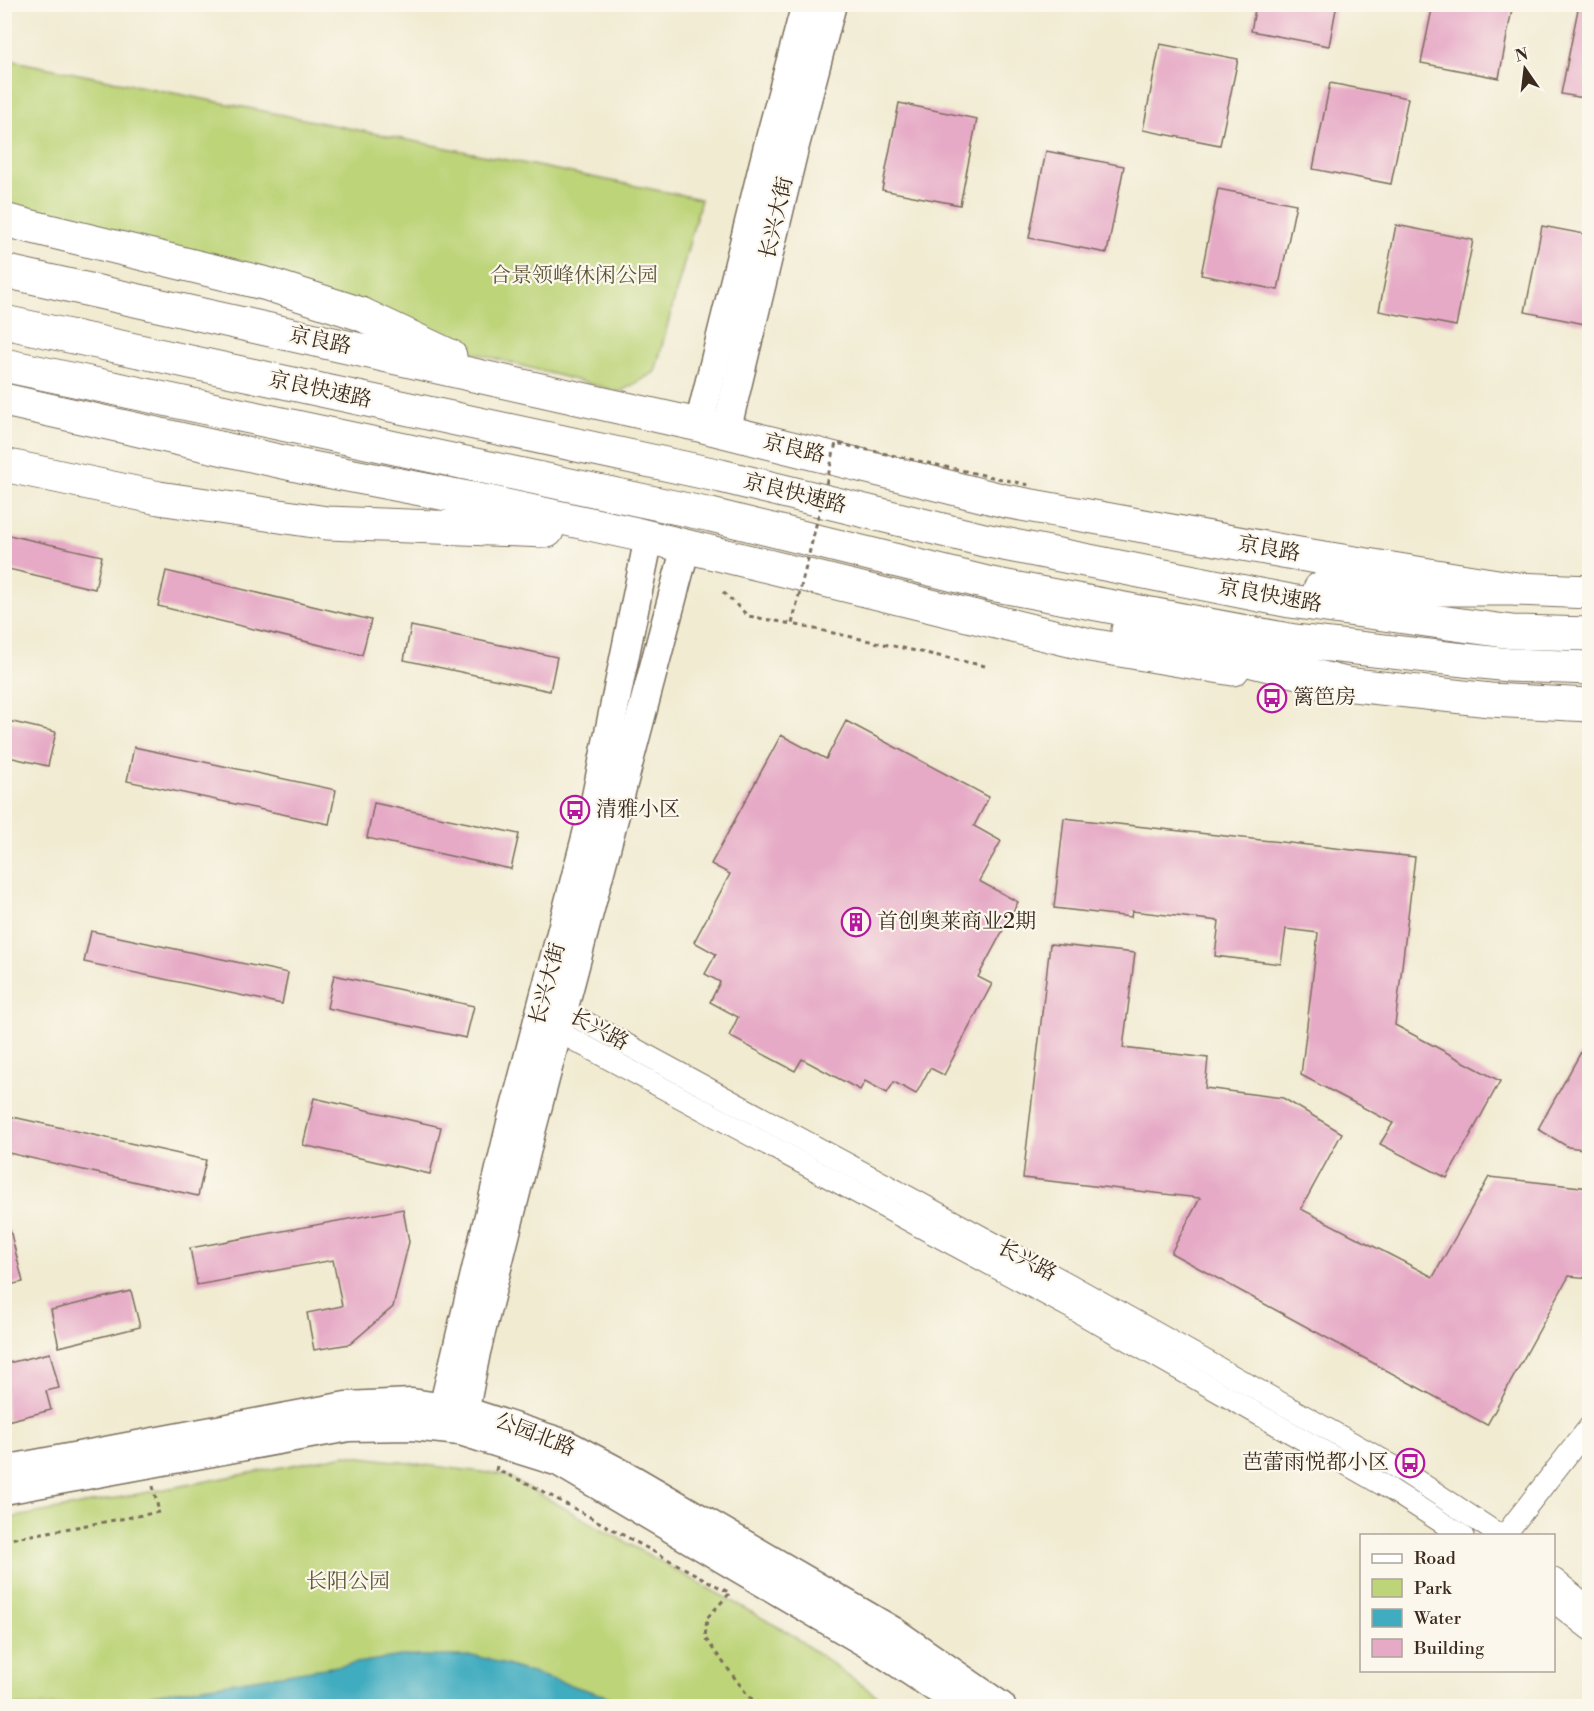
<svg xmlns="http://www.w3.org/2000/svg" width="1594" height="1711" font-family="'Libre Bodoni','Noto Serif SC',serif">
	<rect width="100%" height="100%" fill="#fbf7ec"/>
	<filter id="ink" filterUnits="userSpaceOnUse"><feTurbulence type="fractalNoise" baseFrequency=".0167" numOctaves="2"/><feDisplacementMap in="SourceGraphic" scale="12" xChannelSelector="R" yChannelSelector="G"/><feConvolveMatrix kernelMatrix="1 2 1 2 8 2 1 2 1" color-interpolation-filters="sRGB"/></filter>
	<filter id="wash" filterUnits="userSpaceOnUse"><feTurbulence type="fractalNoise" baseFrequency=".008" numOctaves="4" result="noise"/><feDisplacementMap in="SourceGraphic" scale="24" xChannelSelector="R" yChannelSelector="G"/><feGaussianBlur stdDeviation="1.35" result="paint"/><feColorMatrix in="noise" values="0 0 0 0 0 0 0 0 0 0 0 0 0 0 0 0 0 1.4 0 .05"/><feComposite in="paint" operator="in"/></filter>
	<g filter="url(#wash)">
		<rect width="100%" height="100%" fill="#f1ebd2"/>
		<g fill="#bdd479" stroke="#7c7f4c" stroke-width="1.5">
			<polygon points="4,59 701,199 655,372 620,392 5,227"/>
			<polygon points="346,1455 505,1475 789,1633 891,1706 5,1706 5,1519"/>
		</g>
		<polygon fill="#40acbf" stroke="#3e6b6e" stroke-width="1.5" points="401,1656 477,1656 638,1706 82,1706"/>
		<g id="blocks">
			<g fill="#e6aac6">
				<polygon points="1256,4 1337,4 1329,46 1251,31"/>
				<polygon points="1433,4 1513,4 1499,78 1421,63"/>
				<polygon points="1579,4 1590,4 1590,99 1561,94"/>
				<polygon points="1160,44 1238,59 1220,145 1143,130"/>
				<polygon points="1330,83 1408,98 1391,184 1313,169"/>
				<polygon points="899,103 977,119 960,205 882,190"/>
				<polygon points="1046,151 1124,166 1107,253 1029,238"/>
				<polygon points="1218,189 1296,204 1278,290 1201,275"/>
				<polygon points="1396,225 1473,240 1456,326 1379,311"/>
				<polygon points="1542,226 1590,235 1590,325 1525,312"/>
				<polygon points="4,534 102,556 95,589 4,568"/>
				<polygon points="166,571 371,620 362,655 158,606"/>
				<polygon points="411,626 557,657 550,691 404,660"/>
				<polygon points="4,720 56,732 48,766 4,756"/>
				<polygon points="846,721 989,797 974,826 1001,841 979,881 1018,902 978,977 992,984 944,1075 930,1068 916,1094 894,1082 887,1093 865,1081 860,1090 802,1059 795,1071 729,1036 738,1017 710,1002 720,982 705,974 716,954 694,942 730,874 711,864 781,735 826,759"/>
				<polygon points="134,747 336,790 329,824 127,781"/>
				<polygon points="374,803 519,834 511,869 367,838"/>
				<polygon points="1064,818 1415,857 1395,1025 1500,1081 1447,1178 1380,1144 1393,1123 1301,1075 1318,933 1286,929 1281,964 1215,956 1219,921 1132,911 1131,917 1054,908"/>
				<polygon points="91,931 288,973 282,1004 84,962"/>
				<polygon points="1050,944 1135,953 1123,1048 1208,1058 1205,1088 1283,1098 1342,1133 1301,1209 1433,1277 1489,1177 1590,1188 1590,1278 1569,1276 1487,1425 1171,1253 1200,1198 1023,1178"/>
				<polygon points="334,975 474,1006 466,1038 327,1008"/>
				<polygon points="1590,1036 1590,1150 1568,1147 1538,1129"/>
				<polygon points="314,1098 441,1127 430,1174 303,1145"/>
				<polygon points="4,1115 206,1160 198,1196 4,1152"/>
				<polygon points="403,1209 409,1242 393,1307 350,1344 314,1350 307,1313 342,1306 333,1260 197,1285 190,1248"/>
				<polygon points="10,1230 23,1282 4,1286 4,1231"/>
				<polygon points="131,1291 140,1327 59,1347 51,1310"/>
				<polygon points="50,1353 59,1388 46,1391 51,1410 7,1421 4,1364"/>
			</g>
		</g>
	</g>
	<g filter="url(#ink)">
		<use href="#blocks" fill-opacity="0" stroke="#7b6e5d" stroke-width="1.5"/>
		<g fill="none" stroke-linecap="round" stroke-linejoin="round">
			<g stroke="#7b6e5d" stroke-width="23">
				<g id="street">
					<polyline points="550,1006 563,1010 1069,1284 1404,1472 1501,1536"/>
					<polyline points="546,1025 1071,1308 1390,1489 1463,1536"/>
					<polyline points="1504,1536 1590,1426"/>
					<polyline points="1554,1579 1590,1608"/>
					<polyline points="1554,1602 1590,1630"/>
				</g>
			</g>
			<g stroke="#7b6e5d" stroke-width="31">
				<g id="secondary">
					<polyline points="699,425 768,146 806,4"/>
					<polyline points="726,432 793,153 832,4"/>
					<polyline points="439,1425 511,1123 593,811 649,537"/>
					<polyline points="461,1429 476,1352 532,1128 686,546"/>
					<polyline points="4,1470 346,1406 412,1403 464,1411 566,1444 632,1479 893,1631 1001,1706"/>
					<polyline points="4,1490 349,1427 412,1426 460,1431 559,1462 883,1653 963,1706"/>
				</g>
			</g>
			<g stroke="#7b6e5d" stroke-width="35">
				<g id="primary">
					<polyline points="4,220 267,284 361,314 450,356"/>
					<polyline points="4,271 699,425 1005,501 1299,554 1516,589 1590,592"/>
					<polyline points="4,400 301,466 488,502 636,534 1090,645 1233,669"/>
					<polyline points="4,465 159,498 327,523 547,531"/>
					<polyline points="1317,681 1490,700 1590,705"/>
				</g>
			</g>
			<g stroke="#7b6e5d" stroke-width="35">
				<g id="highway">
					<polyline points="4,322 721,476 984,540 1290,601 1512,632 1590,634"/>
					<polyline points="4,365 711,515 991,584 1294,641 1509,665 1590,668"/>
					<polyline points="1320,589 1516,589"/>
					<polyline points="1128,630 1346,684"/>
				</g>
			</g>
			<g stroke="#7b6e5d" stroke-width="3" stroke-dasharray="4.5 4.5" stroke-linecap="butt">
				<polyline points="723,592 748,616 792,624"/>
				<polyline points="497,1466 496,1470 529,1484 730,1593 707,1618 705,1638 749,1697 764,1706"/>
				<polyline points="4,1540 159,1512 153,1486"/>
			</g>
			<use href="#street" stroke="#fff" stroke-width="21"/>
			<use href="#secondary" stroke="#fff" stroke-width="28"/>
			<use href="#primary" stroke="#fff" stroke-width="33"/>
			<use href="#highway" stroke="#fff" stroke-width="33"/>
			<polyline stroke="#7b6e5d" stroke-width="3" stroke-dasharray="4.5 4.5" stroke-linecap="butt" points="985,666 792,624 836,443 1029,485"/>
		</g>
	</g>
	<defs>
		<g id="bus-ring" transform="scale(1.5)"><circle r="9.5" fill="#fbf7ec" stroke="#b5179e" stroke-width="1.5"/><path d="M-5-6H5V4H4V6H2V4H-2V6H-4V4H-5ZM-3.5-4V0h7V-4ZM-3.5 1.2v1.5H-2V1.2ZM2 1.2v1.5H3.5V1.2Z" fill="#b5179e"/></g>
		<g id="building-ring" transform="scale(1.5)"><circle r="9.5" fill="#fbf7ec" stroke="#b5179e" stroke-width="1.5"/><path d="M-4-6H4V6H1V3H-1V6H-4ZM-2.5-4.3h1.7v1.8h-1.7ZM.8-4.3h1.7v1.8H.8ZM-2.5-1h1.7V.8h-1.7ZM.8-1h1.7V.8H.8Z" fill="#b5179e"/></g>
	</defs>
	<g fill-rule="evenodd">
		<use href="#bus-ring" x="1272" y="698"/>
		<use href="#bus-ring" x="575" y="810"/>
		<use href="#building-ring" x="856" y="922"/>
		<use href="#bus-ring" x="1410" y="1463"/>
	</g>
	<g text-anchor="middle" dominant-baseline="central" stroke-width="4.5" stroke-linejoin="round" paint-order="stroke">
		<g font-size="21" fill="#3b2a1e" stroke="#fbf7ec">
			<text transform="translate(777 218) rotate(-77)">长兴大街</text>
			<text transform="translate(320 341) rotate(12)">京良路</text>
			<text transform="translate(320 390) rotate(12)">京良快速路</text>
			<text transform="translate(794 449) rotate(14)">京良路</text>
			<text transform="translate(795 494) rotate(14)">京良快速路</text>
			<text transform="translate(1269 549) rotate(10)">京良路</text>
			<text transform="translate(1270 596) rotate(10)">京良快速路</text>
			<text transform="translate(548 984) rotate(-75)">长兴大街</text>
			<text transform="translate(599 1030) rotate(28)">长兴路</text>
			<text transform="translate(1027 1261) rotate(28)">长兴路</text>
			<text transform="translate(535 1435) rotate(21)">公园北路</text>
		</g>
		<g font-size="21" fill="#5c5435" stroke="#fbf7ec">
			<text x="574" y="276">合景领峰休闲公园</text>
			<text x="348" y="1582">长阳公园</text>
		</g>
		<g font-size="21" fill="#3b2a1e" stroke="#fbf7ec" text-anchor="start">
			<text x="1293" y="698">篱笆房</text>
			<text x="596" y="810">清雅小区</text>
			<text x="877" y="922">首创奥莱商业2期</text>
			<text x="1389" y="1463" text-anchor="end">芭蕾雨悦都小区</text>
		</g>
	</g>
	<rect width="1594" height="1711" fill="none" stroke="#fbf7ec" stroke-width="24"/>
	<rect x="1360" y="1534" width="195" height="138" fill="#fbf7ec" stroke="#aea59a" stroke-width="1.5"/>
	<rect x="1372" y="1554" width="30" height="9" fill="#ffffff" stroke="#aea59a" stroke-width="1.5"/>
	<text x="1414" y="1564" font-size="18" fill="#3b2a1e">Road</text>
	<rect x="1372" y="1579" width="30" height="18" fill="#bdd479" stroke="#aea59a" stroke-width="1.5"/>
	<text x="1414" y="1594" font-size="18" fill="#3b2a1e">Park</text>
	<rect x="1372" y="1609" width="30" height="18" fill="#40acbf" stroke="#aea59a" stroke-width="1.5"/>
	<text x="1414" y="1624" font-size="18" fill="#3b2a1e">Water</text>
	<rect x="1372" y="1639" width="30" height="18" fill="#e6aac6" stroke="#aea59a" stroke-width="1.5"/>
	<text x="1414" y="1654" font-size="18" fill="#3b2a1e">Building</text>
	<g transform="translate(1525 69) rotate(346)" stroke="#fbf7ec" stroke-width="4.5" paint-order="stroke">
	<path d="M0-4.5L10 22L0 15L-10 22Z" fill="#3b2a1e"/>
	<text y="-9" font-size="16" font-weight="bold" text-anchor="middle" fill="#3b2a1e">N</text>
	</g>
</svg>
